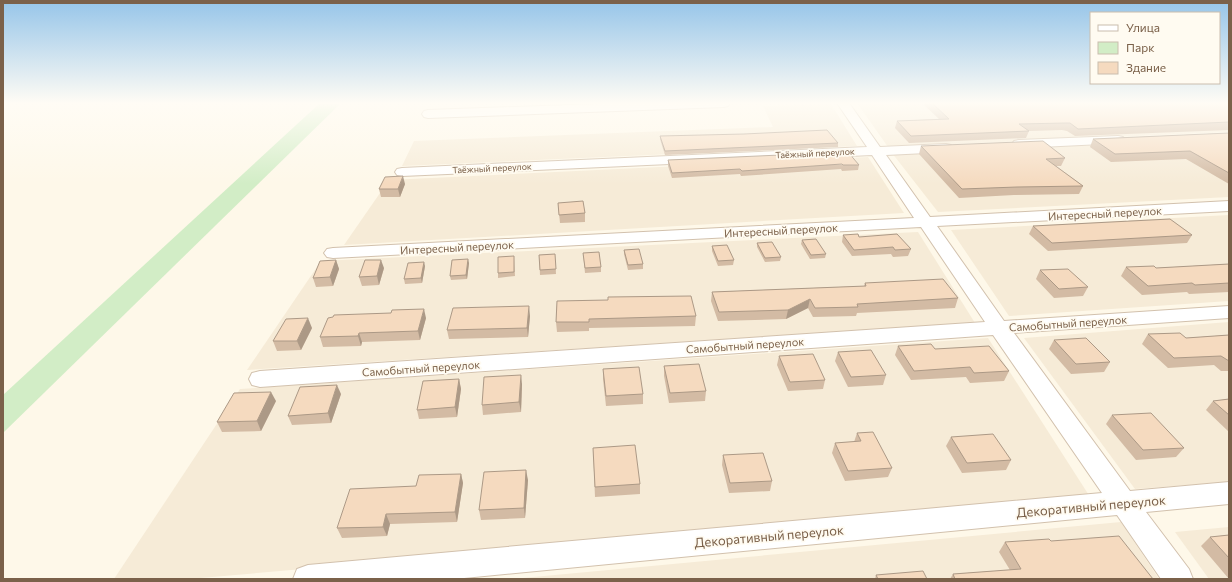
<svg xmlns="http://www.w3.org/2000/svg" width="1232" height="582" font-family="Commissioner,sans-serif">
	<rect width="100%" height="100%" fill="#fef8e9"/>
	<g fill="#f6ebd7">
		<polygon points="857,103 1229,103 1229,132 888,147"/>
		<polygon points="831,104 857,146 402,166 414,141 773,127 763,106"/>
		<polygon points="1229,140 1229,197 938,212 892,153"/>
		<polygon points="868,157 904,213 344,245 389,180"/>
		<polygon points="1229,215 1229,301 1009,316 951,230"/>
		<polygon points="918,232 975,323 247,370 321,261"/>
		<polygon points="1229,322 1229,482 1135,489 1024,338"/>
		<polygon points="988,338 1092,500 189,579 114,579 240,389"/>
		<polygon points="1121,522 1159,579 512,579"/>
		<polygon points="1229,527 1229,579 1209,579 1175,532"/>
	</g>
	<polygon fill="#d2edc6" points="320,103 341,103 3,433 3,395"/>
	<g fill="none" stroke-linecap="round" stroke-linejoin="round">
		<g stroke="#d2c1ad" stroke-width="2">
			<g id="street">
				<polygon points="626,103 730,103 728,106 724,107 428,118 424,117 422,114 424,111 428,110"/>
				<polygon points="837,103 849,103 880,147 946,144 951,145 953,148 951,151 946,152 886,155 930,217 1229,201 1229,211 937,226 1004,321 1229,306 1229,318 1014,333 1130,491 1229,482 1229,504 1146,512 1189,569 1193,579 1161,579 1117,515 454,579 293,579 297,569 308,565 1102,493 993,335 260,387 252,385 249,379 252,373 260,371 985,322 921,227 333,258 327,257 324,253 327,249 333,248 914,218 872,155 402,176 397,175 395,172 397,169 402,168 867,147"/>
				<polygon points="1118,136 1123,137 1125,140 1123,143 1019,148 1014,147 1012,144 1014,141 1019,140"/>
			</g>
		</g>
		<use href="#street" fill="#fff" fill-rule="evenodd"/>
	</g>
	<g fill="#d3bba4">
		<polygon points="924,103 1229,103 1229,130 1075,136 1067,131 1062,130 1029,131 1026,138 909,143 895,128 897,121 939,119 924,105"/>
		<polygon points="1229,133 1229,184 1186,159 1111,162 1090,147 1093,139"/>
		<polygon points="660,136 838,143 838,147 665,155 660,139"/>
		<polygon points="921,146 1065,158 1061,166 1056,166 1083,186 1079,194 1014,195 959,198 919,154"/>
		<polygon points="668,160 859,165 858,170 842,171 841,169 741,176 740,174 672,178 668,166"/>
		<polygon points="405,184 400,197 381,197 379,189"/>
		<polygon points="558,203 585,213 585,222 560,223"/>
		<polygon points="1033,226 1192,235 1187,243 1048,251 1029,234"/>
		<polygon points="843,235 859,237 911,249 908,256 893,257 891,254 852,256 842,242"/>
		<polygon points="802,240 826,254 825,258 810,259 801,244"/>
		<polygon points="757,243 781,257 780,261 765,262 757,247"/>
		<polygon points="712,246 734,260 733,265 718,266 712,251"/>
		<polygon points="624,250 643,264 643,269 628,270 624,254"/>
		<polygon points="583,253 601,267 601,272 585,273"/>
		<polygon points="555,254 556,274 540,275 539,255"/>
		<polygon points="514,256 515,276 498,278 498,273"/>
		<polygon points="336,260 339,269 333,286 316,287 313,278"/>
		<polygon points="469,263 467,279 451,280 450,276"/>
		<polygon points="1229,264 1229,292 1189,294 1187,292 1142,295 1121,276 1126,267 1156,268"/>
		<polygon points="425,266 422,283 405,284 404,279"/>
		<polygon points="384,268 379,285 362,286 359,277"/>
		<polygon points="1040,270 1088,287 1083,296 1054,298 1036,279"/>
		<polygon points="865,283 958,298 955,308 857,313 856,316 813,317 808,308 786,319 718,321 711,301 712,292 864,286"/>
		<polygon points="557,301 696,316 695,326 589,328 589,331 557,332 556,322"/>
		<polygon points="391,313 426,318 420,340 362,342 361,346 323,347 320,337"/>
		<polygon points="530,316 528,337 449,339 447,330"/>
		<polygon points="312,328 301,350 277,351 273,341"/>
		<polygon points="1148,334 1186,338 1229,335 1229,371 1221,371 1214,365 1168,368 1142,344"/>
		<polygon points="1054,340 1110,362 1104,372 1071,374 1049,349"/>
		<polygon points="898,346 935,349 1009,371 1004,381 970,383 966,377 911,380 895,355"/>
		<polygon points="838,352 886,375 883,385 848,387 835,361"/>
		<polygon points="779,356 825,380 823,389 788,391 777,365"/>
		<polygon points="664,366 706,391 705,401 669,403 664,376"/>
		<polygon points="603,369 643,394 643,404 606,406 603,379"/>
		<polygon points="459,379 461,389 457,417 419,419 417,410"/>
		<polygon points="522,384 521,412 483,415 482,405"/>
		<polygon points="341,394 331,423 292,425 288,416"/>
		<polygon points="1229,399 1229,432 1206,410 1213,401"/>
		<polygon points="276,401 261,431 222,432 217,422"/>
		<polygon points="1112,415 1184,448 1176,457 1136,460 1106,424"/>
		<polygon points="857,433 892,468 888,477 845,481 832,453 835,443 854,442"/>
		<polygon points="951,437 1011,460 1006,470 962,473 946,446"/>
		<polygon points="593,448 640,484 640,494 595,497"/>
		<polygon points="723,455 772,481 770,491 729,493 722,465"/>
		<polygon points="461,474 463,483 457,522 390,524 387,536 342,538 337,528 416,486"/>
		<polygon points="528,480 525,518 481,520 479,510"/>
		<polygon points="1229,535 1229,579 1201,546 1210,537"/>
		<polygon points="1051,541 1153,579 950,579 953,574 1010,570 999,552 1005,542"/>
		<polygon points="876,575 927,579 875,579"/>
	</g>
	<g fill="#ac9986">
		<polygon points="403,176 405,184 400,197 398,189"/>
		<polygon points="468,259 469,263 467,279 466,275"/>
		<polygon points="336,260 339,269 333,286 330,277"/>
		<polygon points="381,260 384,268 379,285 377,276"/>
		<polygon points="424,262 425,266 422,283 421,278"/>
		<polygon points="810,299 808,308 786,319 788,310"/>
		<polygon points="529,306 530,316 528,337 527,328"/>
		<polygon points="424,309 426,318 420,340 418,331"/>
		<polygon points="308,318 312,328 301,350 297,341"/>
		<polygon points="359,333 362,342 361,346 358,336"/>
		<polygon points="521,375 522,384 521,412 519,402"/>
		<polygon points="459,379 461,389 457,417 455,407"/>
		<polygon points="337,385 341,394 331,423 328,413"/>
		<polygon points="271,392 276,401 261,431 257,421"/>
		<polygon points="526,470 528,480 525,518 524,508"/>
		<polygon points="461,474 463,483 457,522 455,512"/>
		<polygon points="386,514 390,524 387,536 383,527"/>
	</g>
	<g fill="#f5dabf" stroke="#ac9986">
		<polygon points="932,103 1229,103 1229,122 1078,129 1070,123 1065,123 1019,124 1029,131 911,136 897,121 949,119"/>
		<polygon points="827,130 838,143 665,151 660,136 744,134"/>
		<polygon points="1229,133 1229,173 1190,151 1115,154 1093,139"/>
		<polygon points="1043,141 1065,158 1046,159 1083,186 1017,187 962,189 921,146"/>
		<polygon points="848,152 859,165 843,165 842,164 742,171 740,169 672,173 668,160"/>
		<polygon points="403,176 398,189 379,189 385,177"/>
		<polygon points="583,201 585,213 559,215 558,203"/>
		<polygon points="1170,219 1192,235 1052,243 1033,226"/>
		<polygon points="858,234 859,237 897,234 911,249 895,250 893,247 854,250 843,235"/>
		<polygon points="816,239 826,254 811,255 802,240"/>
		<polygon points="772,242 781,257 765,258 757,243"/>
		<polygon points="727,245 734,260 718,261 712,246"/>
		<polygon points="639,249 643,264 628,265 624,250"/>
		<polygon points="599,252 601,267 585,268 583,253"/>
		<polygon points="555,254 556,269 540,270 539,255"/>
		<polygon points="514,256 514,272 498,273 498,257"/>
		<polygon points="468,259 466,275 450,276 452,260"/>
		<polygon points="336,260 330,277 313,278 320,261"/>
		<polygon points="365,260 381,260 377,276 359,277"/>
		<polygon points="424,262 421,278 404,279 408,263"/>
		<polygon points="1229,264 1229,283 1195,285 1192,283 1148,286 1126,267 1154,266 1156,268"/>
		<polygon points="1068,269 1088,287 1059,289 1040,270"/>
		<polygon points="943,279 958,298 857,304 858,307 815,308 810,299 788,310 719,312 712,292 866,286 865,283"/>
		<polygon points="691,296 696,316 589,319 589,322 556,322 557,301 608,300 608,297"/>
		<polygon points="529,306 527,328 447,330 453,308"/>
		<polygon points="424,309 418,331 359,333 358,336 320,337 328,318 333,317 334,315 391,313 392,310"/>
		<polygon points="308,318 297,341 273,341 286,319"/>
		<polygon points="1180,333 1186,338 1229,335 1229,361 1221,356 1174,358 1148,334"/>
		<polygon points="1086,338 1110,362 1076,364 1054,340"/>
		<polygon points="931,344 935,349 989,346 1009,371 974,373 970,367 914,371 898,346"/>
		<polygon points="871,350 886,375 851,377 838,352"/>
		<polygon points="813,354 825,380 790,382 779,356"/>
		<polygon points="699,364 706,391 670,393 664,366"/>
		<polygon points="639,367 643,394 606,396 603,369"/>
		<polygon points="521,375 519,402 482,405 484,377"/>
		<polygon points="459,379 455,407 417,410 423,381"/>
		<polygon points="337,385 328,413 288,416 300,387"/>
		<polygon points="271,392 257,421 217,422 234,393"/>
		<polygon points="1229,399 1229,415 1213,401"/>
		<polygon points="1151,413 1184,448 1143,450 1112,415"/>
		<polygon points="873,432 892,468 848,471 835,443 861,441 857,433"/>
		<polygon points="993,434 1011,460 967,463 951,437"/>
		<polygon points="635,445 640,484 595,487 593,448"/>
		<polygon points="763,453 772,481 730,483 723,455"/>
		<polygon points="526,470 524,508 479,510 484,472"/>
		<polygon points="461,474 455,512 386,514 383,527 337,528 350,489 416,486 419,475"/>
		<polygon points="1229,535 1229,558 1210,537"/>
		<polygon points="1119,536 1153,579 955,579 953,574 1021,569 1005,542 1049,539 1051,541"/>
		<polygon points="923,571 927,579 878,579 876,575"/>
	</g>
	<linearGradient id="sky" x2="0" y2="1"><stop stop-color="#96c5e9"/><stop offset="0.56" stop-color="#fffcf5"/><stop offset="1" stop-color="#fffcf5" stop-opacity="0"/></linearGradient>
	<rect width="1232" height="184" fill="url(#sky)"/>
	<g text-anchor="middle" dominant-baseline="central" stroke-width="3.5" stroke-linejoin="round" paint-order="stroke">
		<g font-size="9" fill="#7b614a" stroke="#fffbf1">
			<text transform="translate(815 153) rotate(-3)">Таёжный переулок</text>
			<text transform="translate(492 168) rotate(-3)">Таёжный переулок</text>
		</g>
		<g font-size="11" fill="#7b614a" stroke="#fffbf1">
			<text transform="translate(1105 213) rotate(-3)">Интересный переулок</text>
			<text transform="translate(781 230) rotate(-3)">Интересный переулок</text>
			<text transform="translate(457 247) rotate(-3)">Интересный переулок</text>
			<text transform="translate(1068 323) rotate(-4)">Самобытный переулок</text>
			<text transform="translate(745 345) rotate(-4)">Самобытный переулок</text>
			<text transform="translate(421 368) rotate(-4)">Самобытный переулок</text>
		</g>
		<g font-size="13" fill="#7b614a" stroke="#fffbf1">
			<text transform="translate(1091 506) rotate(-5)">Декоративный переулок</text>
			<text transform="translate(769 536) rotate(-5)">Декоративный переулок</text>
		</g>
	</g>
	<rect width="1232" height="582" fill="none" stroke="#7b614a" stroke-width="8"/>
	<rect x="1090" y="12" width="130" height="72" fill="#fffbf1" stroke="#cabdae"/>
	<rect x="1098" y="25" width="20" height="6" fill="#ffffff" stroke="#cabdae"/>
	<text x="1126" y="32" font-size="12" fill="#7b614a">Улица</text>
	<rect x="1098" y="42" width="20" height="12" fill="#d2edc6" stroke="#cabdae"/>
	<text x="1126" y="52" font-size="12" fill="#7b614a">Парк</text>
	<rect x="1098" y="62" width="20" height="12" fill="#f5dabf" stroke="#cabdae"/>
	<text x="1126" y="72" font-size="12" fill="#7b614a">Здание</text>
</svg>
